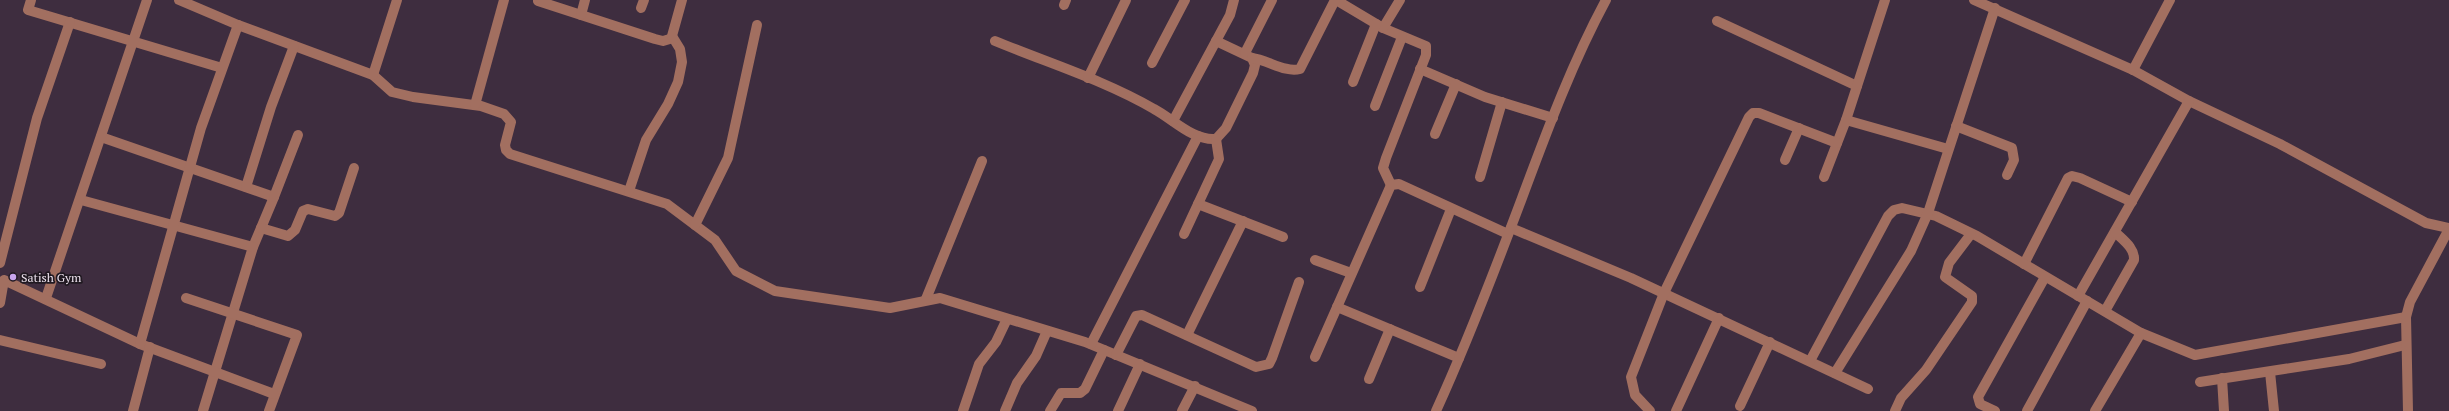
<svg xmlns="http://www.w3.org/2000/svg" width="2449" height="411" font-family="'PT Serif',serif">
	<rect width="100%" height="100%" fill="#3e2d3f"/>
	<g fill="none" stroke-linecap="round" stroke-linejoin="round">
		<g stroke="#a26f60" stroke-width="10">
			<polyline points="31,0 28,10 222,68"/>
			<polyline points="179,0 238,25 373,75 392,92 413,97 481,106 504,114 511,122 505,145 506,150 510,154 667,204 715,240 736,271 775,291 890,308 940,298 1085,342 1252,411"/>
			<polyline points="1336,0 1383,28 1426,46 1426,55 1386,158 1383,168 1391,185"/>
			<polyline points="1974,0 2133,70 2189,101 2280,144 2426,223 2449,228"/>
			<polyline points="538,1 655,39 663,41 673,38"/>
			<polyline points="1064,5 1066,0"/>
			<polyline points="641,8 644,0"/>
			<polyline points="581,15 585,0"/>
			<polyline points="1717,21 1857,86"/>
			<polyline points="1383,28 1400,0"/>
			<path d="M995,41C1048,63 1104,80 1154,109C1173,119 1193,141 1216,139L1226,128L1253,73L1255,65L1252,58L1216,41"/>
			<polyline points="1245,53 1272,0"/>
			<path d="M1252,58C1268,60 1285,73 1300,69L1335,0"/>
			<polyline points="1152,63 1185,0"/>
			<polyline points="1420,69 1485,97 1553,118"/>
			<polyline points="2133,70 2170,0"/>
			<polyline points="373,75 397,0"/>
			<polyline points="1088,78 1126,0"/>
			<polyline points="1353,82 1376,24"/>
			<polyline points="475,105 504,0"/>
			<polyline points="1375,106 1402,37"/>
			<polyline points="1846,120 1948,149"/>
			<polyline points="1173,121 1230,15 1234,0"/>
			<polyline points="1956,126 2012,148 2014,160 2007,175"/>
			<polyline points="1435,134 1456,84"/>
			<polyline points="101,137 274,197 253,247 203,411"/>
			<polyline points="1785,160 1799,128"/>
			<polyline points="1480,177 1502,102"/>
			<polyline points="1824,177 1846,120 1885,0"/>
			<polyline points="246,187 271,107 294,46"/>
			<polyline points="629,191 646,140 668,104 678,82 682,62 680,49 672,36 682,0"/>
			<polyline points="274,197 298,135"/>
			<polyline points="81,200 253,247"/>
			<polyline points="1198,204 1283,237"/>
			<polyline points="695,225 728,158 757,25"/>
			<polyline points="261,228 288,236 295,230 303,211 308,209 335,216 339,213 354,168"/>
			<polyline points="1511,228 1631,278 1868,389"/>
			<polyline points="1184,234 1219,159 1216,139"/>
			<polyline points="1315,260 1351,273"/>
			<polyline points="0,263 37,118 70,22"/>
			<polyline points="2024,264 2068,178 2072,176 2080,178 2132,202"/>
			<polyline points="1420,287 1451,209"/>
			<polyline points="2078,296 2189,101"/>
			<polyline points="46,298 147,0"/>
			<polyline points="186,298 297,335 269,411"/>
			<polyline points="926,299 982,161"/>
			<polyline points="0,303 4,280 140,344 274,394"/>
			<polyline points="1337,307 1459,358"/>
			<path d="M2105,311L2134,260C2135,248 2123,240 2115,232"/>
			<polyline points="1187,335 1243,221"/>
			<polyline points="0,340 101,364"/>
			<polyline points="140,344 201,128 238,25"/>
			<polyline points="1091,344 1198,136"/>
			<polyline points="1116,355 1136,316 1142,315 1256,367 1269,364 1272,358 1299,282"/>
			<polyline points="1315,357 1391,185 1399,184 1508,234"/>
			<polyline points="1810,361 1888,216 1894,210 1902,208 1936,216 1977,236 2141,333"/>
			<polyline points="2270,372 2274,411"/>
			<polyline points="1835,373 1911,251 1928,213 1995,8"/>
			<polyline points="2222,378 2224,411"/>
			<polyline points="1369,379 1390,329"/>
			<polyline points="2200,382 2349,359 2405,345"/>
			<polyline points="1740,406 1770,342"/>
			<polyline points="133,411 150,347"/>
			<polyline points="963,411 979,364 996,342 1007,319"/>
			<polyline points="1005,411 1017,383 1036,356 1047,331"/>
			<polyline points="1050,411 1061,393 1080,393 1085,389 1104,350"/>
			<polyline points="1118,411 1140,364"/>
			<polyline points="1182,411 1195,386"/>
			<path d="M1436,411C1468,341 1495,270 1522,198C1547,131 1572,63 1606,0"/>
			<polyline points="1650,411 1635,395 1631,377 1664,293 1749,117 1753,113 1759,113 1837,143"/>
			<polyline points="1676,411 1719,318"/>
			<polyline points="1895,411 1901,398 1926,370 1972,302 1972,296 1945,277 1949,263 1971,234"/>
			<polyline points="1995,411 1980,404 1978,397 2045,277"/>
			<polyline points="2027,411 2087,301"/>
			<polyline points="2095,411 2141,333 2195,355 2406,317"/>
			<polyline points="2408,411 2406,317 2410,302 2449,229"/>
		</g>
	</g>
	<circle fill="#c9a5ee" stroke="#201921" stroke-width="1.5" cx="13" cy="277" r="4"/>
	<g text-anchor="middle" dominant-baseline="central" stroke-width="3.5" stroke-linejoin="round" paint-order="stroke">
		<g font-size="12" fill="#ede2ee" stroke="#201921" text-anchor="start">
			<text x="21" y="277">Satish Gym</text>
		</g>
	</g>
</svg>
